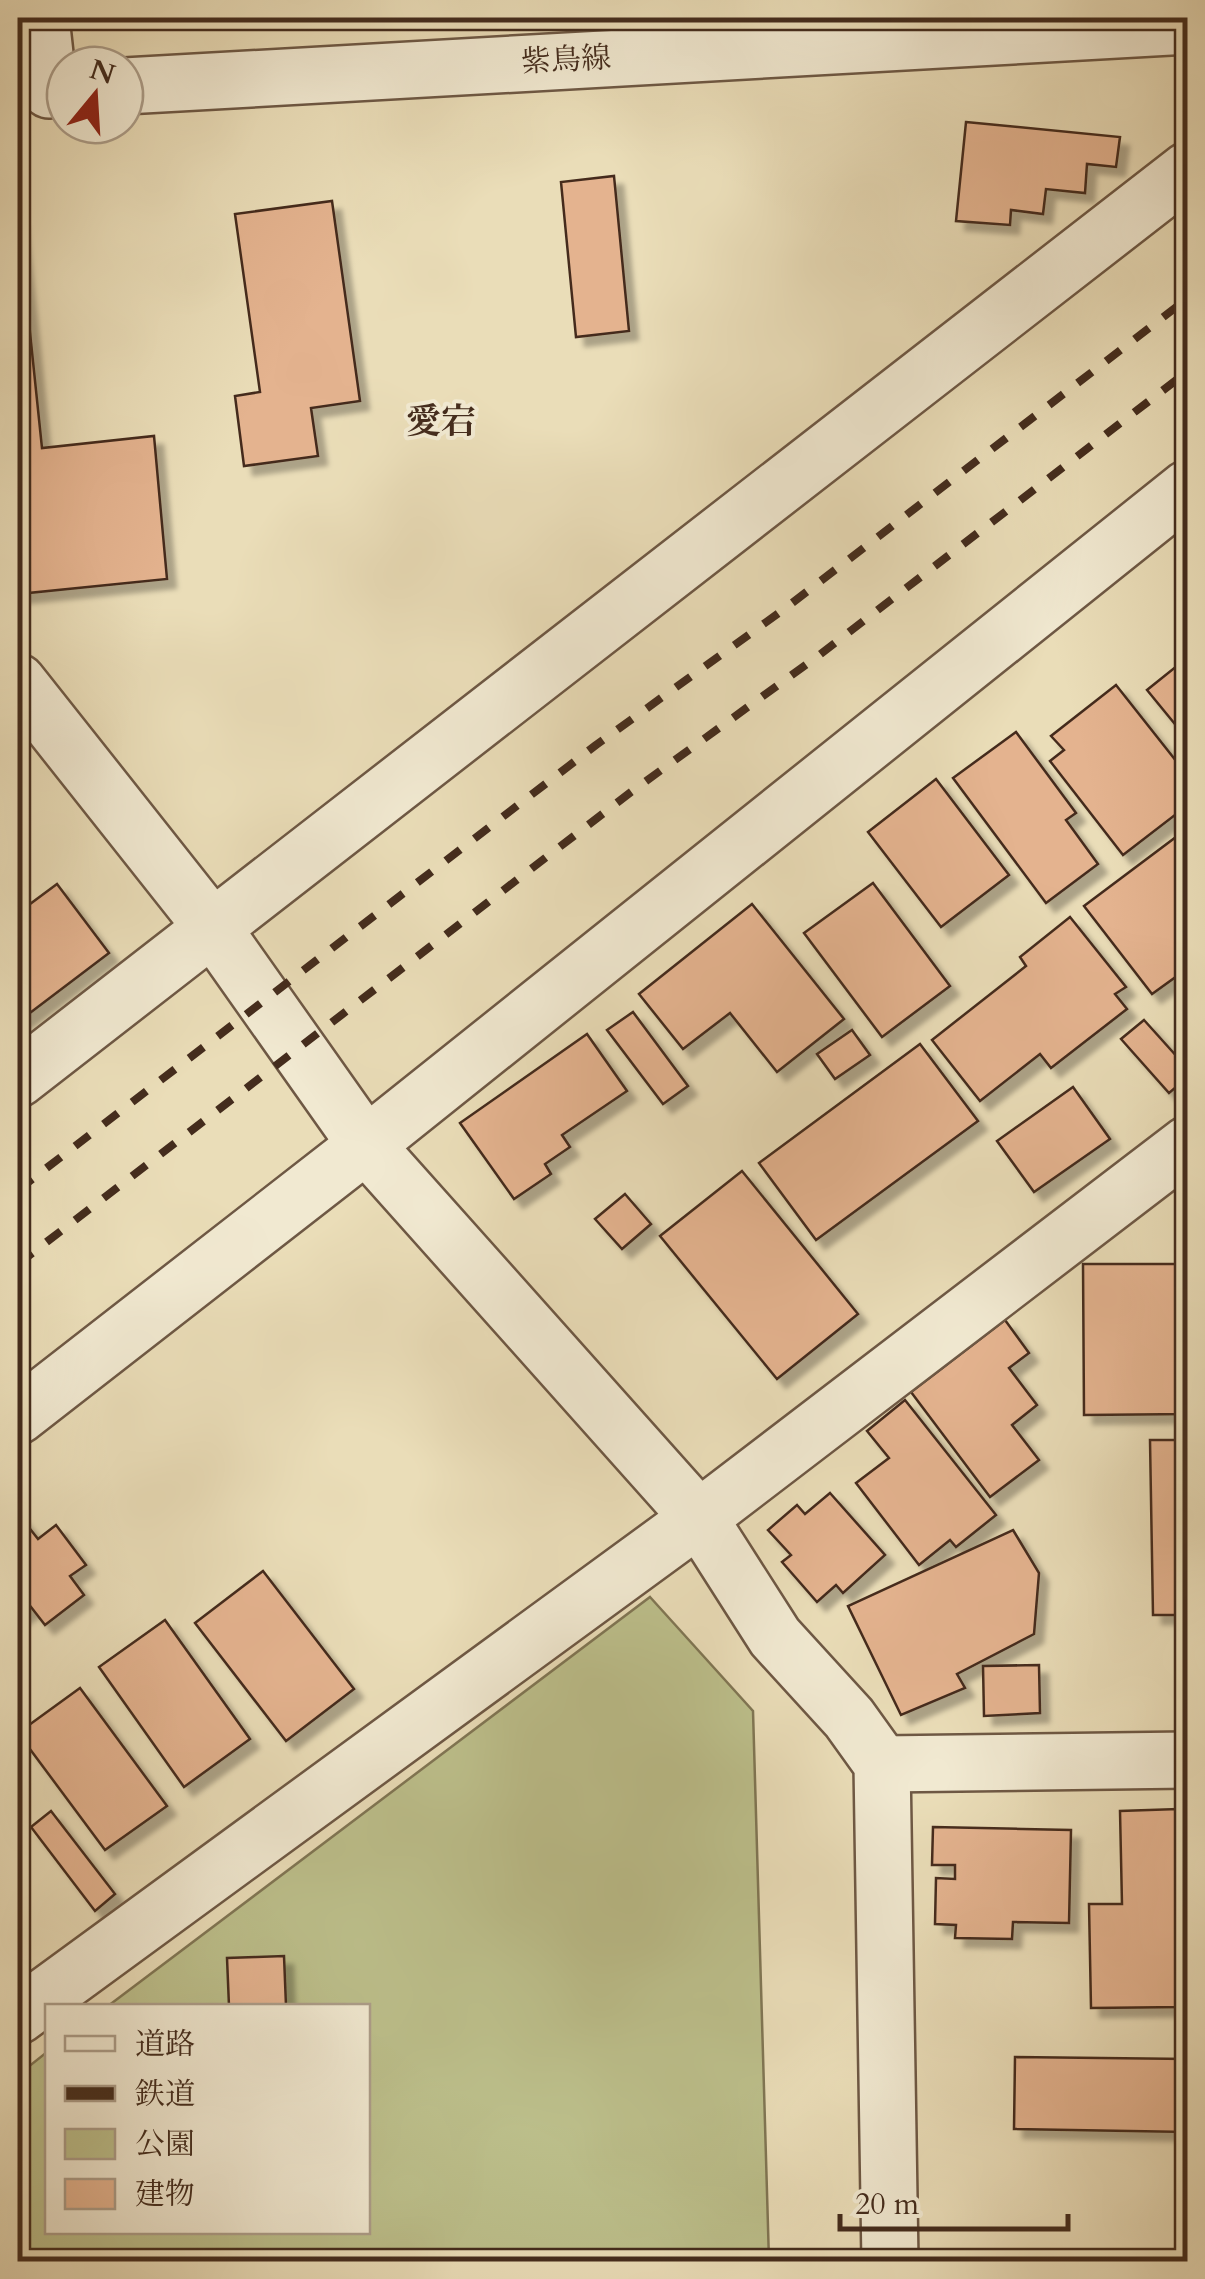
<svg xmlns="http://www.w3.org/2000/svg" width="1205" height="2279" font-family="Cardo,'Noto Serif JP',serif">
	<defs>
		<filter id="shadow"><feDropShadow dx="9" dy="9" stdDeviation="2.5" flood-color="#0004"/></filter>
	</defs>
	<rect width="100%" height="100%" fill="#eaddb8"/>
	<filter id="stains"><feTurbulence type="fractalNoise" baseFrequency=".002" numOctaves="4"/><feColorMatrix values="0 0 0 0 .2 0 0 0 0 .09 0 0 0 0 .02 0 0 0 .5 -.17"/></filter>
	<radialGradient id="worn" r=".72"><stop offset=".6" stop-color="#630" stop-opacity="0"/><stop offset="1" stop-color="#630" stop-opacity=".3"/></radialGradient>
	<polygon fill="#bcbf8b" stroke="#807654" stroke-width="2.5" points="650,1597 753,1711 769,2261 18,2262 18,2075 47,2052 48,2232 368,2232 368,2006 108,2006"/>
	<g fill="#e4b38f" stroke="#442c1d" stroke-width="2.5" filter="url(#shadow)">
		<polygon points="966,122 1120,137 1116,167 1087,164 1085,193 1046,189 1043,214 1011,210 1010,225 956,221"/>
		<polygon points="614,176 629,331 576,337 561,182"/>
		<polygon points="332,201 360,401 311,408 318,456 244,466 235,396 260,392 235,214"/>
		<polygon points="18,217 42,448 154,436 167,579 18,594"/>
		<polygon points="1188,657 1188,740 1147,690"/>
		<polygon points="1116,685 1188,776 1188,805 1123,855 1050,761 1064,750 1051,736"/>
		<polygon points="1016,732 1076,813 1066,820 1098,864 1046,903 953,778"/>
		<polygon points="936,779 1009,875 941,927 868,832"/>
		<polygon points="1184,831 1188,835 1188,968 1152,994 1084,906"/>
		<polygon points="873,883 950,986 882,1037 804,933"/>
		<polygon points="57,884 109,953 18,1022 18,913"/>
		<polygon points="752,904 844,1019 777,1072 730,1013 683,1049 639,994"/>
		<polygon points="1070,917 1126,987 1115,994 1127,1009 1051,1068 1040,1054 980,1101 932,1040 1026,966 1020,957"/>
		<polygon points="633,1012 688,1086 663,1104 607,1030"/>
		<polygon points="1144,1020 1188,1069 1188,1077 1169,1093 1121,1039"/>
		<polygon points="852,1030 870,1055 835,1079 817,1054"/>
		<polygon points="587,1034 627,1091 562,1135 570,1147 545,1164 551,1174 514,1199 460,1123"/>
		<polygon points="920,1044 978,1121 816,1240 759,1163"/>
		<polygon points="1073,1087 1110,1139 1034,1192 997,1141"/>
		<polygon points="742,1171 858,1314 777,1379 660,1236"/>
		<polygon points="625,1194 651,1224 622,1249 595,1219"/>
		<polygon points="1083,1264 1188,1264 1188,1414 1084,1415"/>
		<polygon points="1005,1320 1029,1353 1009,1368 1037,1405 1012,1425 1039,1460 990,1497 911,1392"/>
		<polygon points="905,1400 996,1515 956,1547 950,1540 919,1565 856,1483 889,1458 867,1431"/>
		<polygon points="1150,1440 1188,1440 1188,1615 1153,1615"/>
		<polygon points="830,1493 885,1555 843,1593 836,1585 817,1602 782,1562 791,1555 768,1530 797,1505 805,1514"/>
		<polygon points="20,1516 38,1539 56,1525 86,1565 70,1576 84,1595 45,1625 31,1607 18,1617"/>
		<polygon points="1013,1530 1039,1573 1034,1634 957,1674 965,1688 901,1715 848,1606"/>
		<polygon points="263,1571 354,1689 286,1741 195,1623"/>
		<polygon points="165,1620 250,1739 184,1787 99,1667"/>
		<polygon points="1039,1665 1040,1713 984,1716 983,1666"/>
		<polygon points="80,1688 167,1806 105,1850 18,1733"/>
		<polygon points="1178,1809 1182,2007 1091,2008 1089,1904 1122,1904 1120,1811"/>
		<polygon points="51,1811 115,1894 95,1911 31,1827"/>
		<polygon points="933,1827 1071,1830 1069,1923 1013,1922 1012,1939 955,1938 956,1925 935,1924 936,1878 955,1879 955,1865 932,1865"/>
		<polygon points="284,1956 286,2006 229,2006 227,1958"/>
		<polygon points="1015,2057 1188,2059 1188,2132 1014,2129"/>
	</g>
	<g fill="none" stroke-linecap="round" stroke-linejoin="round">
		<g stroke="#6e5844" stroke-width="60">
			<g id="minor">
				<polyline points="41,18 49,90"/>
				<polyline points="125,86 1188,26"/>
				<polyline points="18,682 212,927 366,1145 699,1518 775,1637 849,1718 882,1764 890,2262"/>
				<polyline points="18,1079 1188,170"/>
				<polyline points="18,1416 366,1145 1188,488"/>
				<polyline points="882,1764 1188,1760"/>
				<polyline points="18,2016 699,1518 1188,1144"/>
			</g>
		</g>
		<use href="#minor" stroke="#f1e9d1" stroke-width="55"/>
		<g stroke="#442c1d" stroke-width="8" stroke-dasharray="18 18" stroke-linecap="butt">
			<polyline points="18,1190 596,745 783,610 1188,298"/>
			<polyline points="18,1264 631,792 818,656 1188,371"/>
		</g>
	</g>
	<g text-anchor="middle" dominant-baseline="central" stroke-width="8" stroke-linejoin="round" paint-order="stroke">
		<g font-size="30" fill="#442c1d" stroke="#f1e9d1">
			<text transform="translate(566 60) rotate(-3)">紫鳥線</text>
		</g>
		<g font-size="35" font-weight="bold" fill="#442c1d" stroke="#f1e9d1">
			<text x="441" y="422">愛宕</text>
		</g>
	</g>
	<rect width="1205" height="2279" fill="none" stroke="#eaddb8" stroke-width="60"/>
	<rect x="20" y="20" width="1165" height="2239" fill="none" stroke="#442c1d" stroke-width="5"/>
	<rect x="30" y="30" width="1145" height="2219" fill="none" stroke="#442c1d" stroke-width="2.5"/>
	<rect x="45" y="2004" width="325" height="230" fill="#f1e9d1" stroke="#ac9d89" stroke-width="2.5"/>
	<rect x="65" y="2036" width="50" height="15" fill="#f1e9d1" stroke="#ac9d89" stroke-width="2.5"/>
	<text x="135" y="2054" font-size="30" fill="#442c1d">道路</text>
	<rect x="65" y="2086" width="50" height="15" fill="#442c1d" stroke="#ac9d89" stroke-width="2.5"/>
	<text x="135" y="2104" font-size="30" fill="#442c1d">鉄道</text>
	<rect x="65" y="2129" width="50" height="30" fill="#bcbf8b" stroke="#ac9d89" stroke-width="2.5"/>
	<text x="135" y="2154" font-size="30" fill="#442c1d">公園</text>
	<rect x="65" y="2179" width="50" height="30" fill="#e4b38f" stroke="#ac9d89" stroke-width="2.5"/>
	<text x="135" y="2204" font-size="30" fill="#442c1d">建物</text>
	<g transform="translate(95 95) rotate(18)"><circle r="48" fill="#f1e9d1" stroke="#ac9d89" stroke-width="2.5"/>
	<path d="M0-8L18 38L0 25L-18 38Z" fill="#8f2418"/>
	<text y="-15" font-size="28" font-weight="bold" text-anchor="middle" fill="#442c1d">N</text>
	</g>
	<path d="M840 2214v15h228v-15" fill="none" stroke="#442c1d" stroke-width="5"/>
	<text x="855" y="2214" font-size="30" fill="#442c1d" stroke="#f1e9d1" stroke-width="8" paint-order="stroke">20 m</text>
	<rect width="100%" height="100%" filter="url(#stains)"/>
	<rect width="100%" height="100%" fill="url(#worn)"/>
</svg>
